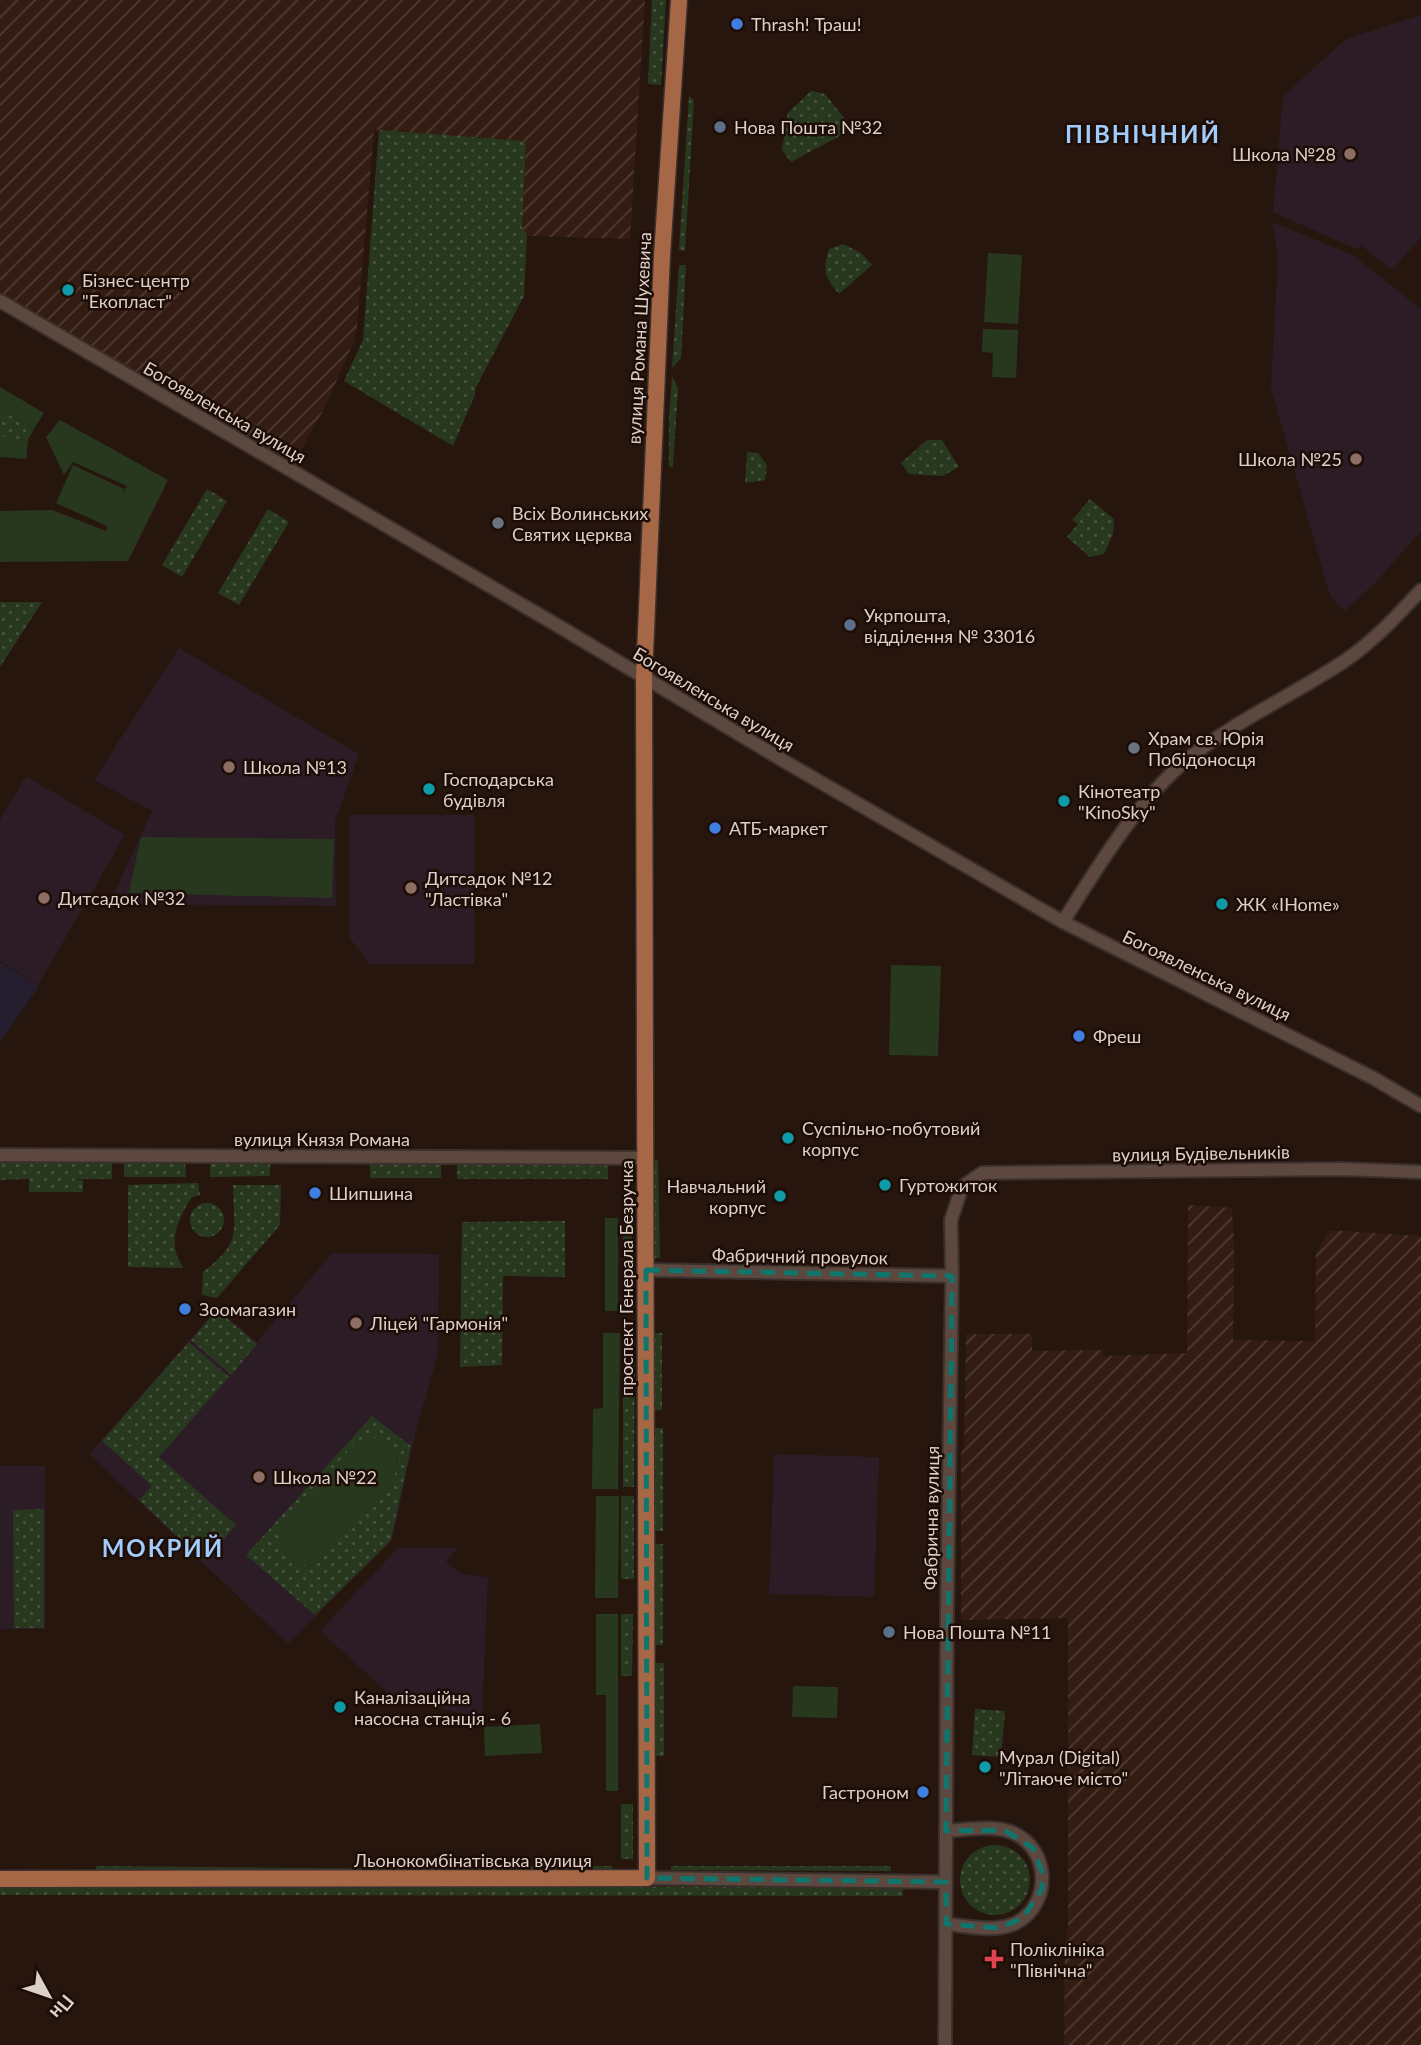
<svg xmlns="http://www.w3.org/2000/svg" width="1421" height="2045" font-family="Lato,sans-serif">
	<defs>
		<pattern id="industrial-furrows" width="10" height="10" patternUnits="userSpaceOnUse" patternTransform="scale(1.75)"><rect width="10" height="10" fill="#331c12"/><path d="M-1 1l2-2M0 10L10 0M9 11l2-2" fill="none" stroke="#503c33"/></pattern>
		<pattern id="grass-dots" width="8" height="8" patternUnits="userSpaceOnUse" patternTransform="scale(1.75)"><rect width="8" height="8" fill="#28381f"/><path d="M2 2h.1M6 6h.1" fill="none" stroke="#47543e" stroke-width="1.8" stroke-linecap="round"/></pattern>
	</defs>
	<rect width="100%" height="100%" fill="#27160e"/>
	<polygon fill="#241e2e" points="0,962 39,986 0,1042"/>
	<g fill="url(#industrial-furrows)">
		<polygon points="0,0 645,0 630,239 527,236 527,233 522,229 526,141 374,130 357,327 353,343 325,407 290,470 0,301"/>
		<polygon points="1188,1205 1232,1208 1234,1246 1233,1340 1315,1341 1316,1254 1329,1230 1421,1236 1421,2045 1064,2045 1065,1947 1068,1926 1068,1618 961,1620 961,1454 964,1446 966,1334 1032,1334 1032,1351 1103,1350 1103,1356 1187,1353"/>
	</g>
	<g fill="#2c1c25">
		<polygon points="1421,15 1421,237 1392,270 1361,245 1356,249 1273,212 1283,96 1346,39"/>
		<polygon points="1272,222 1353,255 1421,309 1421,531 1376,582 1345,611 1330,596 1271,388 1278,254"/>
		<polygon points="179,648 359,754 335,821 336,906 109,904 152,811 94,780"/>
		<polygon points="26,776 125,835 38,985 0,961 0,820"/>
		<polygon points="349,815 474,815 474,964 370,964 349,937"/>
		<polygon points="332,1253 439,1254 438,1354 416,1430 392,1540 288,1644 89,1454 218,1308 257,1342"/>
		<polygon points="774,1454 879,1457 874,1597 769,1594"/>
		<rect x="0" y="1466" width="45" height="163"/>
		<polygon points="398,1548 457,1548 446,1562 461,1574 488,1577 482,1720 387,1692 320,1631"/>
	</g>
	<g fill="url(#grass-dots)" fill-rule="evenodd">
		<polygon points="652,0 666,0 661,85 648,84"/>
		<polygon points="811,91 825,94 853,129 791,162 782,150 788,113"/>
		<polygon points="689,96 694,100 685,251 679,250"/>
		<polygon points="379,130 526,141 522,229 527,233 524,296 475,389 475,395 453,446 344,381 363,340"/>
		<path d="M843,244L861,253L872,265L839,294C825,277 822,270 829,249Z"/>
		<polygon points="679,265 686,265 681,358 672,368"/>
		<polygon points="672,376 678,388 673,467 669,467 669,420"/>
		<polygon points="0,409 34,429 28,440 0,437"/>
		<polygon points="927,440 942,440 959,467 942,476 909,474 901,463"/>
		<polygon points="747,452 758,453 767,465 765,480 745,483"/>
		<polygon points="207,489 227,501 182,577 162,565"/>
		<polygon points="1090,499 1114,519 1113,534 1104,554 1090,557 1067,537 1078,524 1072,520"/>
		<polygon points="268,509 289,522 239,605 218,593"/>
		<polygon points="0,602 42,602 0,667"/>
		<polygon points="650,1160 658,1160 660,1258 651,1258"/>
		<polygon points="112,1162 112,1179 70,1179 83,1180 83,1192 29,1192 29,1179 0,1180 0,1163"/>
		<polygon points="124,1162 185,1162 186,1177 124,1177"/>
		<polygon points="270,1163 270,1176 210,1177 210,1164"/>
		<rect x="370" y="1163" width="71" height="15"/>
		<rect x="457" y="1163" width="151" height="16"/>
		<path d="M198,1183L200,1195L192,1197C182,1212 171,1233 176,1252C177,1257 181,1263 183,1268L128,1267V1185Z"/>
		<path d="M233,1185H281L280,1225L217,1298L202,1295L203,1272C244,1241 233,1231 233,1185Z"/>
		<rect x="623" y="1191" width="9" height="118"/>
		<circle cx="207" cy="1220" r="17"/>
		<polygon points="565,1221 565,1277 503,1276 502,1365 460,1367 462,1222"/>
		<polygon points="217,1310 257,1344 231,1375 191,1340"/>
		<polygon points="623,1333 635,1333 634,1487 623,1487"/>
		<rect x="654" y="1333" width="8" height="77"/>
		<polygon points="189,1342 229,1377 159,1457 236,1525 204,1561 139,1500 152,1486 102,1441"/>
		<path d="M372,1416L411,1446L391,1540L315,1615L246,1555ZM364,1438L396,1454L398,1464L394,1477L320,1561L308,1566L353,1445Z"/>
		<rect x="653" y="1428" width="10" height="103"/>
		<rect x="621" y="1496" width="13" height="83"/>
		<polygon points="44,1509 44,1628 14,1628 13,1510"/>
		<rect x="653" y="1544" width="10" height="101"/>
		<polygon points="621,1614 633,1614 632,1676 621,1676"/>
		<rect x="654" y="1663" width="10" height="93"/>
		<polygon points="975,1709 1005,1711 1001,1757 972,1755"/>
		<rect x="621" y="1804" width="12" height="55"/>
		<circle cx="995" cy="1880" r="35"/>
		<polygon points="96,1866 439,1869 439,1875 96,1872"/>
		<polygon points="472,1866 612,1866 612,1871 471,1870"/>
		<polygon points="671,1866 891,1866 891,1871 671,1870"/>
		<polygon points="0,1886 903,1887 903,1896 0,1895"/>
	</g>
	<g fill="#28381f">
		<polygon points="988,253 1022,255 1018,324 984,322"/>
		<polygon points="983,329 1018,330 1016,378 992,377 993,353 982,352"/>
		<polygon points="0,387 44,413 34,429 0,409"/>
		<polygon points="60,420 168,480 128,561 0,562 0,511 52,510 106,531 107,526 56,503 73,465 124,489 122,495 127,486 73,462 64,475 46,437"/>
		<polygon points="0,437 28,440 26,459 0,457"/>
		<polygon points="141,837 334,839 332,898 129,893"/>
		<polygon points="891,965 941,966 938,1056 889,1055"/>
		<rect x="605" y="1218" width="13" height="93"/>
		<polygon points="603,1333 620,1333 618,1489 592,1489 593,1409 603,1408"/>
		<path d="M371,1437C392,1441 403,1457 394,1477C381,1493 329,1558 314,1564C304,1568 292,1563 285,1555C277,1545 279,1535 284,1525L353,1445L364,1438Z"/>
		<polygon points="596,1496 619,1496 618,1598 595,1598"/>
		<polygon points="596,1614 618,1614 618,1791 606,1791 606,1695 596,1695"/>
		<polygon points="793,1686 838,1687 837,1718 792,1717"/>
		<polygon points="540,1724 542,1753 485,1756 484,1727"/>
	</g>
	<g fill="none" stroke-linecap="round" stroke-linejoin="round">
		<g stroke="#3c302d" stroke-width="16">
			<g id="minor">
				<polyline points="0,301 555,624 789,764 1063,922 1373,1078 1421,1106"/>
				<path d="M1063,922C1096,869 1140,797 1189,758C1237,720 1293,695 1343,662C1373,642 1397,616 1421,590"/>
				<polyline points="0,1155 645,1158"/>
				<polyline points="646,1270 952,1276"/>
				<polyline points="647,1878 946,1882"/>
				<path d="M946,1924C968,1926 995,1933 1016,1923C1053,1903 1050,1847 1011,1832C991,1825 966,1830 946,1831"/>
				<polyline points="945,2045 947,1613 952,1276 951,1220 962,1187 982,1173 1343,1169 1421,1172"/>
			</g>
		</g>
		<g stroke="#3c302d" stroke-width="19">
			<polyline id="major" points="0,1879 647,1878 644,678 662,255 679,0"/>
		</g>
		<use href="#minor" stroke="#5c483f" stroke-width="12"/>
		<use href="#major" stroke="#a56746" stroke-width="16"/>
	</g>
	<path fill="none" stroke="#0f766e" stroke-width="5" stroke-dasharray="14 9" stroke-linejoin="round" d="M646,1270L952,1276L946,1831L1004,1830L1033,1848L1042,1872V1889L1023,1918L999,1928L946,1924V1882L647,1878Z"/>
	<g fill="#3f7fe0" stroke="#1d0d06" stroke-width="2.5">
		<circle cx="737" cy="24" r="7"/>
		<circle cx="715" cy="828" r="7"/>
		<circle cx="1079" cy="1036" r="7"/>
		<circle cx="315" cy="1193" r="7"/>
		<circle cx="185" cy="1309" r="7"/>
		<circle cx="923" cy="1792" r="7"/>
	</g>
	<g fill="#5c6f8a" stroke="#1d0d06" stroke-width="2.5">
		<circle cx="720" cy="127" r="7"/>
		<circle cx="850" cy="625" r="7"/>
		<circle cx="889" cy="1632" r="7"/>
	</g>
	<g fill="#8d6e63" stroke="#1d0d06" stroke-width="2.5">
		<circle cx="1350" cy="154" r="7"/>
		<circle cx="1356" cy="459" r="7"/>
		<circle cx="229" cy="767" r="7"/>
		<circle cx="411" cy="888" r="7"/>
		<circle cx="44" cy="898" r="7"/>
		<circle cx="356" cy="1323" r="7"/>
		<circle cx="259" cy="1477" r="7"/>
	</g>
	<g fill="#0f9aa8" stroke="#1d0d06" stroke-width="2.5">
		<circle cx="68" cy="290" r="7"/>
		<circle cx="429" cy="789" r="7"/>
		<circle cx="1064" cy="801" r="7"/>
		<circle cx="1222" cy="904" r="7"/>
		<circle cx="788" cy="1138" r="7"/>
		<circle cx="885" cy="1185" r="7"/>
		<circle cx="780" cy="1196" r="7"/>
		<circle cx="340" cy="1707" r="7"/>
		<circle cx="985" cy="1767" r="7"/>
	</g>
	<g fill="#6b7280" stroke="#1d0d06" stroke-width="2.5">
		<circle cx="498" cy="523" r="7"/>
		<circle cx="1134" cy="748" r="7"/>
	</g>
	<path fill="#e0444e" stroke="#1d0d06" stroke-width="2.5" d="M990.5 1948.5h7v7h7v7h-7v7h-7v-7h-7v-7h7z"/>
	<g text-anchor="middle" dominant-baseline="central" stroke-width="5" stroke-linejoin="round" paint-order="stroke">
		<g font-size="18" fill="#dcd0cb" stroke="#1d0d06" text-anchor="start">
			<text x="751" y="24">Thrash! Траш!</text>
			<text x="734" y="127">Нова Пошта №32</text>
			<text x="1336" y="154" text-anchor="end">Школа №28</text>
			<text x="82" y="280">Бізнес-центр<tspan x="82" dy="21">"Екопласт"</tspan></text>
			<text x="1342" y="459" text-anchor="end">Школа №25</text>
			<text x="512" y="513">Всіх Волинських<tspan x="512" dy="21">Святих церква</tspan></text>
			<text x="864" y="615">Укрпошта,<tspan x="864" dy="21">відділення № 33016</tspan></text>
			<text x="1148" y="738">Храм св. Юрія<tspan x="1148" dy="21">Побідоносця</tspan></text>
			<text x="243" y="767">Школа №13</text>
			<text x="443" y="779">Господарська<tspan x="443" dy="21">будівля</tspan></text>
			<text x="1078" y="791">Кінотеатр<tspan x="1078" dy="21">"KinoSky"</tspan></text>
			<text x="729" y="828">АТБ-маркет</text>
			<text x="425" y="878">Дитсадок №12<tspan x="425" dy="21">"Ластівка"</tspan></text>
			<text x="58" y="898">Дитсадок №32</text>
			<text x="1236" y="904">ЖК «IHome»</text>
			<text x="1093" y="1036">Фреш</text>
			<text x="802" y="1128">Суспільно-побутовий<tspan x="802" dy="21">корпус</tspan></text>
			<text x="899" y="1185">Гуртожиток</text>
			<text x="766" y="1186" text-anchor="end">Навчальний<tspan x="766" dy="21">корпус</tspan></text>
			<text x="329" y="1193">Шипшина</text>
			<text x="199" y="1309">Зоомагазин</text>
			<text x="370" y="1323">Ліцей "Гармонія"</text>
			<text x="273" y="1477">Школа №22</text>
			<text x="903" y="1632">Нова Пошта №11</text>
			<text x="354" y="1697">Каналізаційна<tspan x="354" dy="21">насосна станція - 6</tspan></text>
			<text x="999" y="1757">Мурал (Digital)<tspan x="999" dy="21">"Літаюче місто"</tspan></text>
			<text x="909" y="1792" text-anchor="end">Гастроном</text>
			<text x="1010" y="1949">Поліклініка<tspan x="1010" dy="21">"Північна"</tspan></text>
		</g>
		<g font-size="18" fill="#dcd0cb" stroke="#1d0d06">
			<text transform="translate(639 338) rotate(-87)">вулиця Романа Шухевича</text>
			<text transform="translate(225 412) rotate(30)">Богоявленська вулиця</text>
			<text transform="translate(714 699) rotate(31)">Богоявленська вулиця</text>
			<text transform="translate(1207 975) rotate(26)">Богоявленська вулиця</text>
			<text x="322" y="1139">вулиця Князя Романа</text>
			<text transform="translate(1201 1153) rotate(-1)">вулиця Будівельників</text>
			<text transform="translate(800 1256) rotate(1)">Фабричний провулок</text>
			<text transform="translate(626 1278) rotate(-90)">проспект Генерала Безручка</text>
			<text transform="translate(931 1518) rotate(-89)">Фабрична вулиця</text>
			<text x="473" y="1860">Льонокомбінатівська вулиця</text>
		</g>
		<g font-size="24" font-weight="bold" letter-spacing="2" fill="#a1cbfa" stroke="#1d0d06">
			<text x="1143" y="133">ПІВНІЧНИЙ</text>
			<text x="163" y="1547">МОКРИЙ</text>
		</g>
	</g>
	<g transform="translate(49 1996) rotate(130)" stroke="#1d0d06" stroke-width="5" paint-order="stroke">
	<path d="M0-5L12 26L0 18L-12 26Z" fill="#dcd0cb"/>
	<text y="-10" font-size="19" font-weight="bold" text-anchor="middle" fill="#dcd0cb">Пн</text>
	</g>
</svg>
